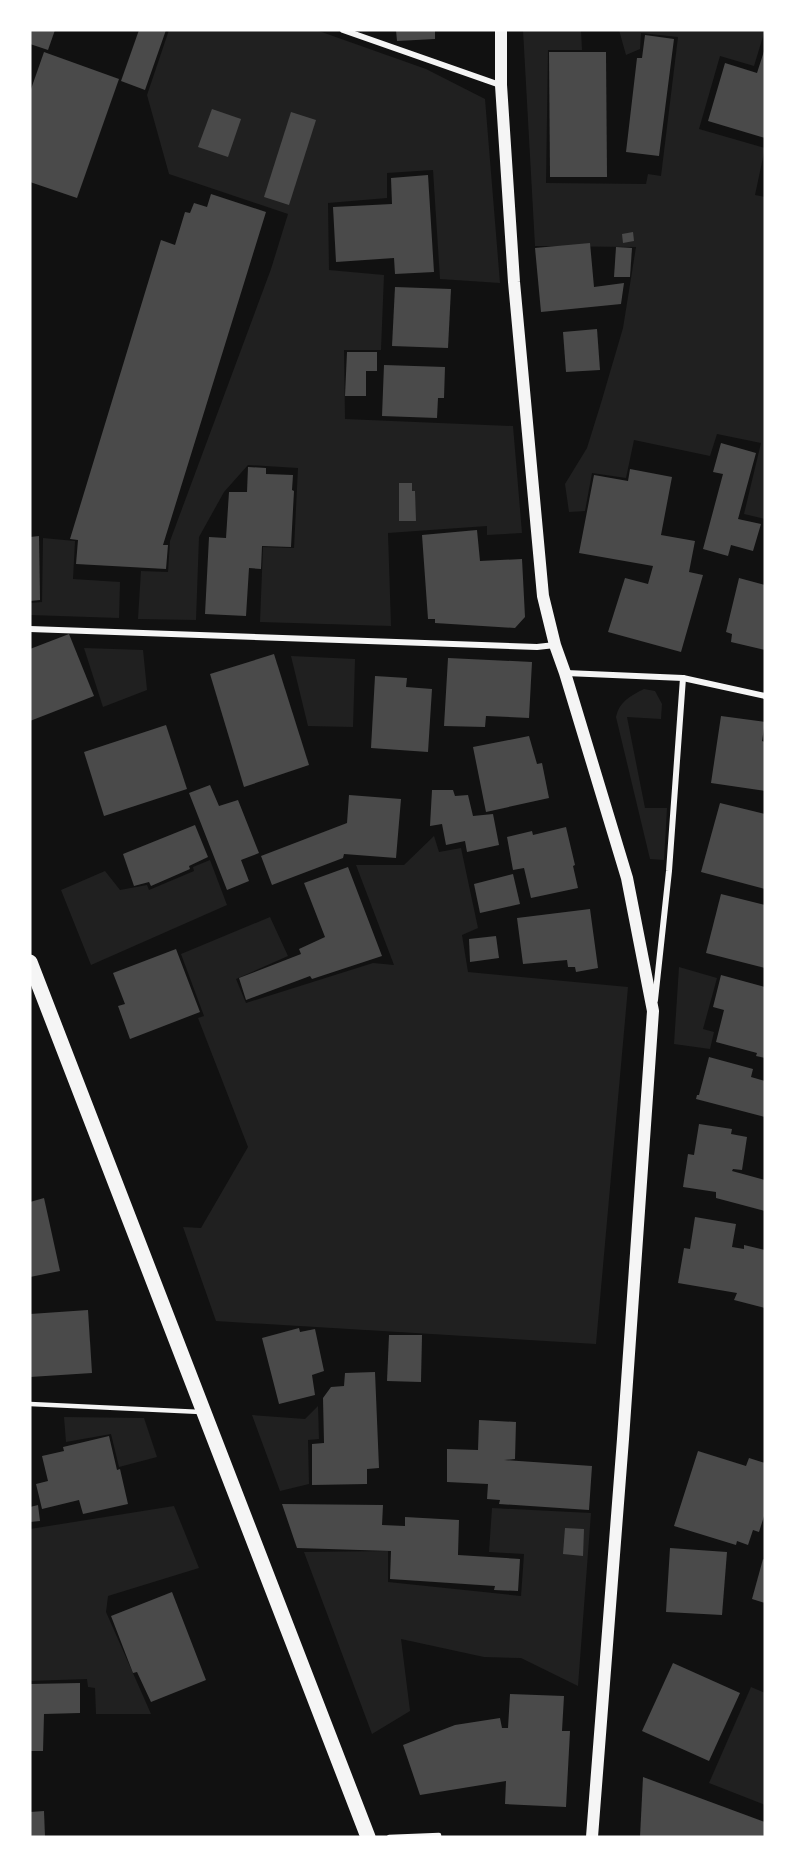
<svg xmlns="http://www.w3.org/2000/svg" width="795" height="1867" font-family="'PT Sans',sans-serif">
	<rect width="100%" height="100%" fill="#111"/>
	<g fill="#202020">
		<polygon points="169,30 316,30 426,69 485,99 500,283 440,279 433,170 387,173 387,198 328,203 329,270 384,275 381,350 344,350 345,419 513,426 522,533 487,535 487,526 388,533 391,626 260,622 263,547 294,548 298,468 248,465 224,492 199,537 196,620 138,619 141,571 168,572 170,541 271,269 288,214 169,174 147,95"/>
		<polygon points="523,30 581,30 582,50 548,50 546,183 646,184 648,174 661,176 678,37 641,33 640,49 626,55 619,30 765,30 754,66 720,56 699,129 765,148 755,195 765,197 765,519 744,514 761,443 717,434 710,456 634,440 626,478 592,473 585,511 569,512 565,484 587,448 601,403 623,328 636,247 535,246"/>
		<polygon points="43,538 75,541 73,579 120,582 119,618 30,615 30,603 42,602"/>
		<polygon points="84,648 143,650 147,690 103,707"/>
		<polygon points="291,656 355,659 353,727 308,726"/>
		<path d="M644,689L655,691L662,704L661,719L627,717L645,808H667L664,860L650,859L616,717C619,702 630,696 644,689Z"/>
		<polygon points="434,836 439,852 461,848 478,928 462,935 468,972 628,987 596,1344 216,1321 183,1227 201,1228 248,1147 198,1018 204,1016 181,954 270,917 288,956 236,979 246,1003 373,963 394,965 356,865 404,865"/>
		<polygon points="210,860 227,905 91,965 61,890 105,871 120,890 147,885 149,890 194,871 193,867"/>
		<polygon points="679,967 717,978 703,1029 714,1032 710,1049 674,1044"/>
		<polygon points="318,1406 319,1439 308,1440 309,1484 280,1491 252,1415 305,1419"/>
		<polygon points="64,1417 144,1418 157,1457 119,1467 111,1434 66,1442"/>
		<polygon points="174,1506 199,1568 108,1596 106,1612 151,1714 96,1714 95,1688 88,1687 87,1679 30,1681 30,1529"/>
		<polygon points="492,1508 591,1513 578,1686 521,1658 484,1657 401,1639 410,1711 372,1734 304,1552 388,1551 388,1582 521,1596 524,1554 489,1552"/>
		<polygon points="751,1687 765,1693 765,1805 709,1783"/>
	</g>
	<g fill="#4a4a4a">
		<polygon points="30,30 55,30 48,50 30,44"/>
		<polygon points="139,30 166,30 145,90 121,81"/>
		<polygon points="396,30 435,30 435,39 397,41"/>
		<polygon points="645,35 674,39 659,156 626,152 637,58 642,58"/>
		<polygon points="765,48 765,138 708,121 725,63 757,73"/>
		<polygon points="44,52 119,79 77,198 30,182 30,92"/>
		<polygon points="549,52 606,52 607,177 550,177"/>
		<polygon points="212,109 241,119 228,157 198,147"/>
		<polygon points="291,112 316,120 289,205 264,197"/>
		<polygon points="428,175 434,272 395,274 394,258 336,262 333,207 392,204 391,178"/>
		<polygon points="211,194 266,212 163,545 168,545 166,569 76,564 78,540 70,539 161,240 175,245 185,212 190,213 194,203 207,207"/>
		<polygon points="633,232 634,241 623,243 622,234"/>
		<polygon points="590,243 594,287 624,283 621,304 541,312 535,248"/>
		<polygon points="616,247 632,248 630,277 614,277"/>
		<polygon points="395,287 451,289 448,348 392,346"/>
		<polygon points="597,329 600,370 566,372 563,332"/>
		<polygon points="347,352 377,352 377,371 366,371 366,396 345,396"/>
		<polygon points="384,365 445,367 444,398 438,398 437,418 382,416"/>
		<polygon points="721,443 756,453 738,519 761,524 753,551 731,545 728,556 703,549 723,474 713,472"/>
		<polygon points="248,467 266,468 266,474 293,475 292,490 294,491 291,547 262,546 261,569 249,568 246,616 205,614 209,537 226,538 229,492 247,492"/>
		<polygon points="630,469 672,477 661,535 695,541 689,572 703,575 681,652 608,632 625,578 648,584 653,566 579,553 594,475 628,481"/>
		<polygon points="399,483 412,483 412,491 415,491 416,521 399,521"/>
		<polygon points="477,530 480,561 522,559 525,617 515,628 435,623 435,619 428,619 422,535"/>
		<polygon points="39,536 40,600 30,601 30,537"/>
		<polygon points="739,578 765,585 765,650 731,642 732,634 726,632"/>
		<polygon points="69,634 94,696 30,721 30,649"/>
		<polygon points="274,654 309,765 244,787 210,674"/>
		<polygon points="448,658 532,662 529,718 486,716 485,727 444,726"/>
		<polygon points="375,676 407,678 406,687 432,689 428,752 371,748"/>
		<polygon points="721,716 765,722 762,741 765,742 765,791 711,783"/>
		<polygon points="166,725 187,789 104,816 84,752"/>
		<polygon points="529,736 537,764 542,763 549,798 486,812 473,747"/>
		<polygon points="210,785 219,806 238,800 259,853 241,860 249,881 227,890 189,793"/>
		<polygon points="432,790 453,790 455,796 468,795 473,816 493,814 499,845 467,852 465,841 446,845 442,824 430,826"/>
		<polygon points="349,795 401,799 396,858 344,854 343,858 272,885 261,856 347,823"/>
		<polygon points="720,803 765,814 765,889 701,872"/>
		<polygon points="195,825 208,857 189,866 190,869 151,886 149,882 134,886 123,854"/>
		<polygon points="566,827 575,865 573,866 578,888 531,898 524,868 513,870 507,837 532,831 533,835"/>
		<polygon points="348,867 382,956 312,979 310,976 246,1000 239,978 301,954 299,949 325,937 304,883"/>
		<polygon points="513,874 520,904 480,913 474,884"/>
		<polygon points="721,894 765,905 765,968 706,953"/>
		<polygon points="590,909 598,968 576,972 575,967 568,967 567,960 523,964 517,918"/>
		<polygon points="496,936 499,958 470,962 469,939"/>
		<polygon points="176,949 200,1012 130,1039 118,1006 125,1004 113,973"/>
		<polygon points="721,975 765,987 765,1058 756,1056 757,1053 716,1042 724,1010 713,1007"/>
		<polygon points="709,1057 753,1069 751,1077 765,1081 765,1117 696,1099 697,1095 699,1095"/>
		<polygon points="699,1124 732,1129 731,1134 747,1137 742,1170 733,1169 732,1171 765,1180 765,1211 716,1198 716,1192 683,1187 688,1154 694,1155"/>
		<polygon points="44,1198 60,1271 30,1277 30,1202"/>
		<polygon points="695,1217 736,1224 732,1247 744,1249 744,1245 765,1250 765,1308 734,1300 737,1293 678,1283 684,1248 690,1249"/>
		<polygon points="88,1310 92,1373 30,1377 30,1314"/>
		<polygon points="299,1328 300,1332 315,1329 324,1371 312,1375 315,1395 279,1404 262,1338"/>
		<polygon points="389,1335 422,1335 421,1382 387,1381"/>
		<polygon points="375,1372 379,1468 367,1469 367,1484 312,1485 312,1444 324,1443 323,1398 331,1387 344,1386 345,1373"/>
		<polygon points="479,1420 516,1422 515,1459 504,1460 592,1466 589,1510 499,1504 500,1500 487,1499 488,1484 447,1482 447,1449 478,1450"/>
		<polygon points="109,1436 117,1470 120,1469 128,1504 83,1514 79,1500 42,1509 36,1484 48,1481 42,1456 64,1451 63,1447"/>
		<polygon points="698,1451 746,1466 749,1458 765,1463 765,1513 759,1532 753,1530 748,1545 737,1541 736,1545 674,1526"/>
		<polygon points="282,1504 383,1505 382,1525 405,1526 405,1517 459,1520 458,1555 520,1559 518,1591 494,1590 495,1586 390,1579 391,1551 297,1548"/>
		<polygon points="38,1505 40,1521 30,1522 30,1507"/>
		<polygon points="565,1528 584,1529 583,1556 563,1554"/>
		<polygon points="670,1548 727,1552 722,1615 666,1612"/>
		<polygon points="763,1559 765,1560 765,1603 752,1599"/>
		<polygon points="172,1592 206,1680 151,1702 137,1672 133,1673 111,1616"/>
		<polygon points="673,1663 740,1693 709,1761 642,1731"/>
		<polygon points="80,1683 80,1713 44,1714 43,1751 30,1751 30,1684"/>
		<polygon points="510,1694 564,1696 562,1731 570,1731 566,1807 505,1804 506,1781 420,1795 403,1745 455,1725 500,1718 502,1728 508,1728"/>
		<polygon points="643,1777 765,1822 765,1837 640,1837"/>
		<polygon points="44,1811 45,1837 30,1837 30,1812"/>
	</g>
	<g fill="none" stroke-linecap="round" stroke-linejoin="round">
		<g stroke="#f5f5f5" stroke-width="4.5">
			<polyline points="30,1404 201,1412"/>
			<polyline points="389,1837 439,1835 439,1837"/>
		</g>
		<g stroke="#f5f5f5" stroke-width="6">
			<polyline points="343,30 500,85"/>
			<polyline points="30,629 537,647 555,645"/>
			<polyline points="566,673 683,678 765,696"/>
			<polyline points="655,1000 669,871 683,678"/>
		</g>
		<polyline stroke="#f5f5f5" stroke-width="12" points="501,30 501,85 514,282 543,596 555,645 565,673 627,878 653,1011 623,1439 592,1837"/>
		<polyline stroke="#f5f5f5" stroke-width="15" points="30,962 368,1837"/>
	</g>
	<rect width="795" height="1867" fill="none" stroke="#ffffff" stroke-width="63"/>
</svg>
